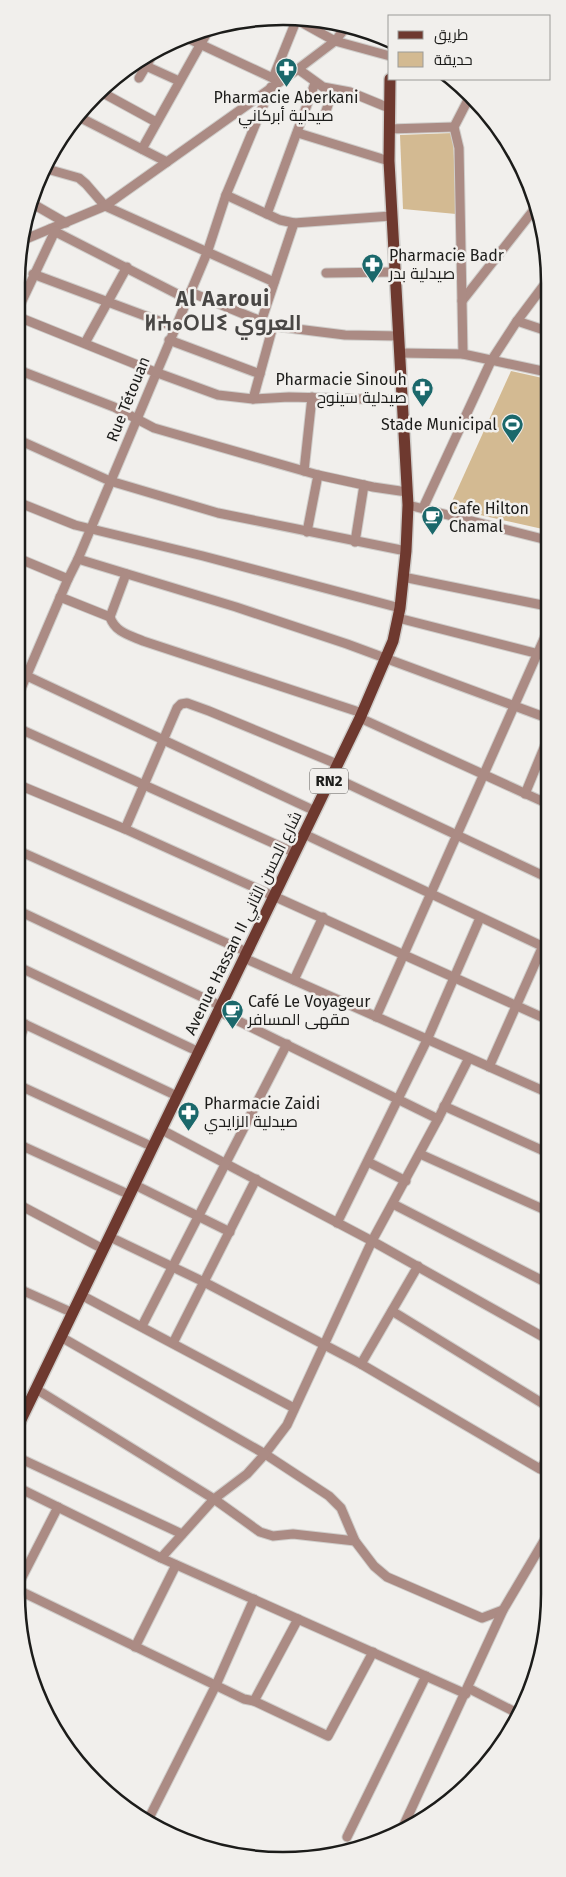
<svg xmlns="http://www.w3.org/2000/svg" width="566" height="1877" font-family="'Fira Sans',Cairo,'Noto Sans Tifinagh',sans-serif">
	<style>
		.green { fill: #d3ba92 }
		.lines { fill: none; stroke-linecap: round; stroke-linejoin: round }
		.minor-casing { stroke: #cfcdca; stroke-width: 11 }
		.major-casing { stroke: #cfcdca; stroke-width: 14 }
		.minor { stroke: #ab8b84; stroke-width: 9 }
		.major { stroke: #6e392f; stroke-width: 11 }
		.labels { text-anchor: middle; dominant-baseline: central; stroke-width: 5; stroke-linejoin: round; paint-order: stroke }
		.shield { fill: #f1efec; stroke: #5c5b59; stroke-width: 1 }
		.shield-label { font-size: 15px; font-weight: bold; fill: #1c1c1a }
		.poi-label { font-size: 16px; fill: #1c1c1a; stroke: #f1efec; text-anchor: start }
		.street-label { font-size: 16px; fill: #1c1c1a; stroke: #f1efec }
		.district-label { font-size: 21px; font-weight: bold; letter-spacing: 1px; fill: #494745; stroke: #f1efec }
		.rim { fill: none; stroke: #1c1c1a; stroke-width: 2.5 }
	</style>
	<rect width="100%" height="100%" fill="#f1efec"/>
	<!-- green -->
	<g class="green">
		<polygon points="453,133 456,214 403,209 400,135"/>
		<polygon points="511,371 547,379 547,530 449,508"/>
	</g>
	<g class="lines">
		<defs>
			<g id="minor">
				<polyline points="299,21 335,41 390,56"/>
				<polyline points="189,39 279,81"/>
				<polyline points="146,66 179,81"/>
				<polyline points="298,69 323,87 350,92 389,108"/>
				<polyline points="139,78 153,54"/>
				<polyline points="273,78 296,21"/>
				<polyline points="271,87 226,195 207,253 78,559 236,607 347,644 547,718"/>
				<polyline points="103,93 156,122"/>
				<polyline points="325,114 333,90"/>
				<polyline points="79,117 167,162"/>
				<polyline points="389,129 454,127"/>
				<polyline points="298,133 389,161"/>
				<polyline points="142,149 208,31"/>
				<polyline points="47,169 79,178 86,184 105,206 274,282"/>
				<polyline points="226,195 280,220 294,223 391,216"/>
				<polyline points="33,204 66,223"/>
				<polyline points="267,214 315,83"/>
				<polyline points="50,229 187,299"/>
				<polyline points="21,241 105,206 298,69 335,41 347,26"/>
				<polyline points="326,273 394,272"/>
				<polyline points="33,274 175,327"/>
				<polyline points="190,292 273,326 345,335 399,336"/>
				<polyline points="462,301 536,207"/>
				<polyline points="21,303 55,231"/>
				<polyline points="21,318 155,372 218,395 253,399 289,397 403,400"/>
				<polyline points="517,321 547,331"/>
				<polyline points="261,322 294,223"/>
				<polyline points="169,340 260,374"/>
				<polyline points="85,343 127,267"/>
				<polyline points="400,353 463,354 547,372"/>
				<polyline points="463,354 459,148 454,127 470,96"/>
				<polyline points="21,371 114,407 154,428 318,475 373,487 407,492"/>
				<polyline points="253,399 273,326"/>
				<polyline points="21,441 110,481 218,513 406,551"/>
				<polyline points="304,471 312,397"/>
				<polyline points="20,503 75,525 203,556 400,608"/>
				<polyline points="408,505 547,540"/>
				<polyline points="423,508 491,361 517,321 547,281"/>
				<polyline points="307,532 318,475"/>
				<polyline points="355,542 364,485"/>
				<path d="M126 574 110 617C115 632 129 635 143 641L362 713"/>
				<polyline points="403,577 547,606"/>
				<polyline points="68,579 78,559"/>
				<polyline points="60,597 110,617"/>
				<polyline points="398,618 547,656"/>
				<polyline points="27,676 315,811"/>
				<polyline points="20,691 68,579 20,559"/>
				<polyline points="360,718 546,803"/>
				<polyline points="20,729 295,853"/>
				<polyline points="337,764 209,711 187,703 181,704 177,708 125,829 546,1019"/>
				<polyline points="331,776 546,877"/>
				<polyline points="19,785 125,829"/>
				<polyline points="525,794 546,743"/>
				<polyline points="304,834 546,948"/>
				<polyline points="19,851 247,952"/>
				<polyline points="19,911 221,1006"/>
				<polyline points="244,958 546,1092"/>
				<polyline points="19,967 199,1052"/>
				<polyline points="294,980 323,917"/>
				<polyline points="218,1011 438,1119 372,1241 287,1425 265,1454 329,1496 341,1508 355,1541 374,1566 387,1577 482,1618 503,1610"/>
				<polyline points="376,1017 547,632"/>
				<polyline points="18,1021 177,1096"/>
				<polyline points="18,1044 25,1024"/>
				<polyline points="489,1067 546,939"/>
				<polyline points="18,1085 153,1147"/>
				<polyline points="444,1106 546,1152"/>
				<polyline points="438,1119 469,1058"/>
				<polyline points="162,1130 372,1241 545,1338"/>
				<polyline points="18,1144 130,1195"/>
				<polyline points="420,1154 545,1210"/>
				<polyline points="368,1162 406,1181"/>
				<polyline points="135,1185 230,1232"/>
				<polyline points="18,1204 103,1249"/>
				<polyline points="393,1204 545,1282"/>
				<polyline points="337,1223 427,1040 480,918"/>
				<polyline points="110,1237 204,1282 361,1364 540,1469 545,1462"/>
				<polyline points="17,1288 73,1313"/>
				<polyline points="81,1295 294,1408"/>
				<polyline points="392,1311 545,1405"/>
				<polyline points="142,1326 287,1044"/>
				<polyline points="61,1337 265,1454 247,1474 214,1499 161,1558"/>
				<polyline points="173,1343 256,1179"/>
				<polyline points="361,1364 418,1266"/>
				<polyline points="36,1389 214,1499 260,1532 273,1536 293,1534 355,1541"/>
				<polyline points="17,1457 182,1534"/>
				<polyline points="17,1487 161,1558 466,1694"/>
				<polyline points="16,1589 244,1699 254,1701 328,1736 373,1652"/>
				<polyline points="16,1589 58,1507"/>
				<polyline points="135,1647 176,1565"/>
				<polyline points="468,1688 517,1713"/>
				<polyline points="254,1701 298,1619"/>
				<polyline points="148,1820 216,1685 254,1599"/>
				<polyline points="402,1829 503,1610 545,1539"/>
				<polyline points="347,1837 426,1676"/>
			</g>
			<polyline id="major" points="17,1428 360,718 393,641 400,608 406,551 408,505 389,161 390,79"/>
		</defs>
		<!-- minor casing -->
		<use href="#minor" class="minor-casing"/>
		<!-- major casing -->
		<use href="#major" class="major-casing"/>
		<!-- minor -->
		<use href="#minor" class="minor"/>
		<!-- major -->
		<use href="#major" class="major"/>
	</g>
	<!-- icons -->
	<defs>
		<symbol id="pharmacy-pin" viewBox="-11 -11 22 30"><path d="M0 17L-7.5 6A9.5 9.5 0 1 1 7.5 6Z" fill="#1b686b" stroke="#f1efec"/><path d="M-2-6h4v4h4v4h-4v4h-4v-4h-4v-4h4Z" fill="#fff"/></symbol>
		<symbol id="stadium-pin" viewBox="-11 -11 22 30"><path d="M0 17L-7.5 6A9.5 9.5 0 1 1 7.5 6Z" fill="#1b686b" stroke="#f1efec"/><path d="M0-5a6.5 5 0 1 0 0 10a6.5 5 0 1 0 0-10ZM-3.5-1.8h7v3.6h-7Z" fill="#fff"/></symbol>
		<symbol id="cafe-pin" viewBox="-11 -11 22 30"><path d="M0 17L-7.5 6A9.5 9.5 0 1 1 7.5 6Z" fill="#1b686b" stroke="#f1efec"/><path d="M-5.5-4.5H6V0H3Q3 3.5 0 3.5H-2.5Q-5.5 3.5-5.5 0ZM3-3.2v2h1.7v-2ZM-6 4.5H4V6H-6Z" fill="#fff"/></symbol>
	</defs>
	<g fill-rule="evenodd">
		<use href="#pharmacy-pin" x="274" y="56" width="25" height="34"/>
		<use href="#pharmacy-pin" x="360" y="252" width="25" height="34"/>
		<use href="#pharmacy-pin" x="410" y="376" width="25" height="34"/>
		<use href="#stadium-pin" x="500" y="412" width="25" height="34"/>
		<use href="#cafe-pin" x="420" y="504" width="25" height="34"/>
		<use href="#cafe-pin" x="220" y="998" width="25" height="34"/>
		<use href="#pharmacy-pin" x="176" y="1100" width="25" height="34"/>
	</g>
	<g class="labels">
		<!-- shield labels -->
		<rect class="shield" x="310" y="768.5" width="38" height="25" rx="4"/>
		<g class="shield-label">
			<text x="329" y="781">RN2</text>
		</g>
		<!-- poi labels -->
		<g class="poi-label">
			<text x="286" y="97" text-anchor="middle">Pharmacie Aberkani<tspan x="286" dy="18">صيدلية أبركاني</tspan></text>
			<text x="389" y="255">Pharmacie Badr<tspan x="389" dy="18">صيدلية بدر</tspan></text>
			<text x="407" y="379" text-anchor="end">Pharmacie Sinouh<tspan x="407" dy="18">صيدلية سينوح</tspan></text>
			<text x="497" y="424" text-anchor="end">Stade Municipal</text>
			<text x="449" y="508">Cafe Hilton<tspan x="449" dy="18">Chamal</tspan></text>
			<text x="248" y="1001">Café Le Voyageur<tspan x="248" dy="18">مقهى المسافر</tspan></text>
			<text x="204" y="1103">Pharmacie Zaidi<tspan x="204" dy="18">صيدلية الزايدي</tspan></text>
		</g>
		<!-- street labels -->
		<g class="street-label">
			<text transform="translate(128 399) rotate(-68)">Rue Tétouan</text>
			<text transform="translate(243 923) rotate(-64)">Avenue Hassan II شارع الحسن الثاني</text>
		</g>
		<!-- district labels -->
		<g class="district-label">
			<text x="223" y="299">Al Aaroui<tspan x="223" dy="24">ⵍⵄⴰⵔⵡⵉ العروي</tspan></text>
		</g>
	</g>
	<!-- crop -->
	<path d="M0 0H566V1877H0ZM283 25H283A258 258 0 0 1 541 283V1594A258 258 0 0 1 283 1852H283A258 258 0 0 1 25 1594V283A258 258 0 0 1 283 25Z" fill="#f1efec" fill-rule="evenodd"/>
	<path class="rim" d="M283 25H283A258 258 0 0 1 541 283V1594A258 258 0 0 1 283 1852H283A258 258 0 0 1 25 1594V283A258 258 0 0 1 283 25Z"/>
	<!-- legend -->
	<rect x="388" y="15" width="162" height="65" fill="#f1efec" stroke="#9c9b98"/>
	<rect x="398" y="31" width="25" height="8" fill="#6e392f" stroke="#9c9b98"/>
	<text x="434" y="40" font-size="15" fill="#1c1c1a">طريق</text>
	<rect x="398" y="52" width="25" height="15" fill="#d3ba92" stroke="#9c9b98"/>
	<text x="434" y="65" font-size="15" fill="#1c1c1a">حديقة</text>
</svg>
